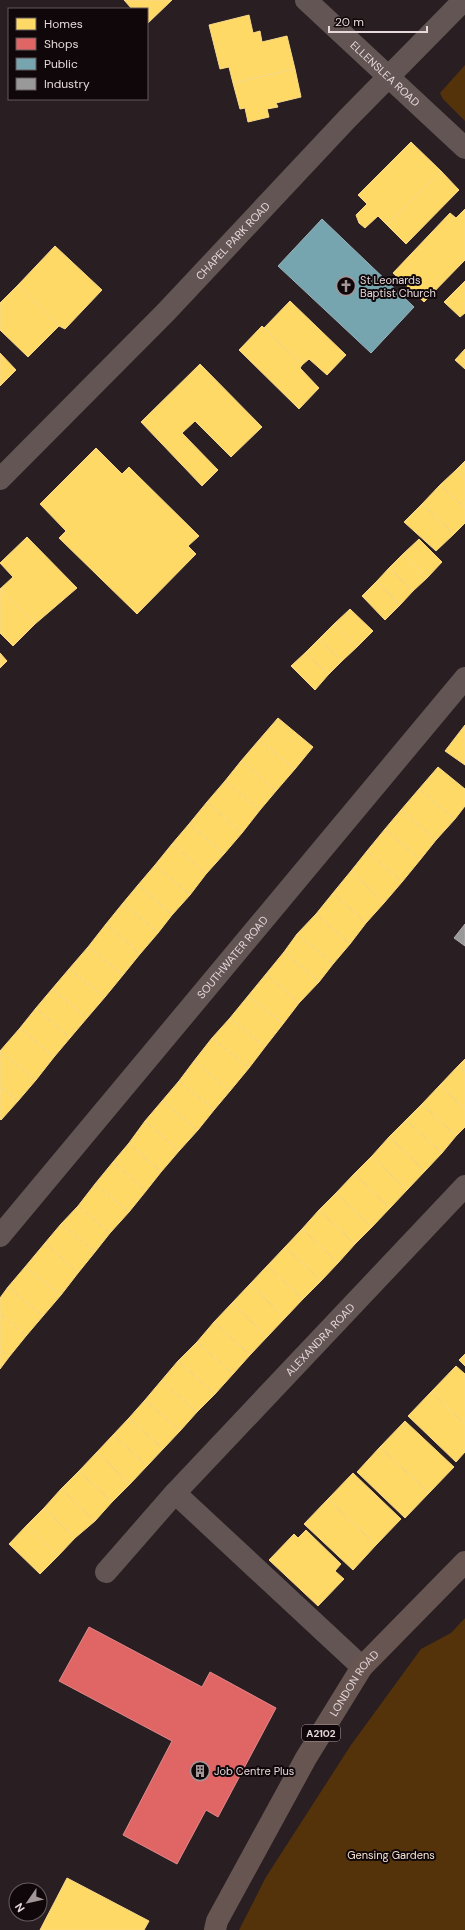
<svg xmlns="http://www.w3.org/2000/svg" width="465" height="1930" font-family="'DM Sans',sans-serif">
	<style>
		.green { fill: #54330b }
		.homes { fill: #ffd966; stroke: #f8d989 }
		.shops { fill: #e06666; stroke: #e28889 }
		.public { fill: #76a5af; stroke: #98b4bc }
		.industry { fill: #999; stroke: #b0acad }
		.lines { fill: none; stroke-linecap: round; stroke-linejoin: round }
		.street { stroke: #625554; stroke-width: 22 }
		.primary { stroke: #665551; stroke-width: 22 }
		.labels { text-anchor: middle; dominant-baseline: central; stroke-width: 4; stroke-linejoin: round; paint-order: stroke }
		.shield { fill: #0f0709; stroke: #a6999c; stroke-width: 1 }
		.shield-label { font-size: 10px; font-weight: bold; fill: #e6d8db }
		.street-label { font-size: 11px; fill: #e6d8db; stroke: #0f0709 }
		.poi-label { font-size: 11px; fill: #e6d8db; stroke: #0f0709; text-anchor: start }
		.park-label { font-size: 11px; fill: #f3e1d1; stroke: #0f0709 }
	</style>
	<rect width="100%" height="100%" fill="#291e21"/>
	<!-- green -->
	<g class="green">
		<polygon points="465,65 465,121 443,99 440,93"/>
		<polygon points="465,1618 465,1930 239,1930 266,1877 351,1745 421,1649 451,1633"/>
	</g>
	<!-- homes -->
	<g class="homes">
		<polygon points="124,0 172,0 147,24 147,9 132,9"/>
		<polygon points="249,15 253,33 260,31 262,42 287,36 295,69 233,83 229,67 220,69 209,25"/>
		<polygon points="295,69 301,97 276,103 278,107 267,109 269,117 248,122 245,108 240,109 233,83"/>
		<polygon points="411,142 441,171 387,225 378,216 365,228 359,223 356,215 367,204 358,195"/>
		<polygon points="441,171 459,190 406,244 387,225"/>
		<polygon points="465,209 465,260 424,302 393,273 450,213 456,218"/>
		<polygon points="55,246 102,290 65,329 59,326 18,285"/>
		<polygon points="465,281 465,313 460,317 444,302"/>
		<polygon points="18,285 59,326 28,357 0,330 0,303"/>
		<polygon points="290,301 346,355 327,375 309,359 302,365 264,328"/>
		<polygon points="262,326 302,365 300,368 319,388 299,409 239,350"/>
		<polygon points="465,349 465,369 455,360"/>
		<polygon points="0,353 16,370 0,386"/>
		<polygon points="200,364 262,427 231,457 195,421 182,433 218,470 202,486 141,422"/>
		<polygon points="96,448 122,474 129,467 199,536 188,546 196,554 137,614 59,538 66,531 40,504"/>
		<polygon points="465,461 465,479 456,470"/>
		<polygon points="456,470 465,479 465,508 440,485"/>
		<polygon points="440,485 465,508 465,523 454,534 422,504"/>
		<polygon points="422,504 454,534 436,551 404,522"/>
		<polygon points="27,537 77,588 35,624 0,589 13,577 0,563"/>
		<polygon points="419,539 442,562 427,578 403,554"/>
		<polygon points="403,554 427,578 413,591 389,568"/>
		<polygon points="389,568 413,591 400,605 377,581"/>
		<polygon points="377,581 400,605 385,620 362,596"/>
		<polygon points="0,589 35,624 13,646 0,633"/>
		<polygon points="350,609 373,631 357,647 334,624"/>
		<polygon points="334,624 357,647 342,661 319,639"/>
		<polygon points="319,639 342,661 328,675 306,652"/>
		<polygon points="306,652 328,675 315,690 291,666"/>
		<polygon points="0,653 7,661 0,668"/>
		<polygon points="278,718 313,747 295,769 259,740"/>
		<polygon points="465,725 465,765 445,751"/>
		<polygon points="259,740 295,769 276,791 241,761"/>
		<polygon points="241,761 276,791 260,810 225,781"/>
		<polygon points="438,767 465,789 465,806 455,819 419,789"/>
		<polygon points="225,781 260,810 242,833 207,802"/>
		<polygon points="419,789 455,819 436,840 401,810"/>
		<polygon points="207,802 242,833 224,854 189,824"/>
		<polygon points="401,810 436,840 420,860 385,829"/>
		<polygon points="189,824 224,854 206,874 172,844"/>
		<polygon points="385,829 420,860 402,882 367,851"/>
		<polygon points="172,844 206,874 190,895 155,865"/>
		<polygon points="367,851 402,882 384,903 351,871"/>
		<polygon points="155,865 190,895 172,915 138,885"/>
		<polygon points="351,871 384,903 366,923 333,893"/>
		<polygon points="138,885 172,915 158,933 123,903"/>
		<polygon points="333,893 366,923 350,944 316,914"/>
		<polygon points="123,903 158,933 140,954 106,924"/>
		<polygon points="316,914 350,944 333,964 297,934"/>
		<polygon points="106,924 140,954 123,975 88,947"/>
		<polygon points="297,934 333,964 319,982 284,952"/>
		<polygon points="88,947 123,975 105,997 69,969"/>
		<polygon points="284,952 319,982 299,1003 266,974"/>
		<polygon points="69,969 105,997 87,1018 52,989"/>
		<polygon points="266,974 299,1003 283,1024 248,996"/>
		<polygon points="52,989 87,1018 70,1038 36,1008"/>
		<polygon points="248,996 283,1024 265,1047 230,1018"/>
		<polygon points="36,1008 70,1038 54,1057 20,1028"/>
		<polygon points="230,1018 265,1047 249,1068 212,1038"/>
		<polygon points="20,1028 54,1057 36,1080 0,1051"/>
		<polygon points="212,1038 249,1068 230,1091 194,1061"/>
		<polygon points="0,1051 36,1080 18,1101 0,1087"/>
		<polygon points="465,1059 465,1072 458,1066"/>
		<polygon points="194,1061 230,1091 214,1110 179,1081"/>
		<polygon points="458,1066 465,1072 465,1109 440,1085"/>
		<polygon points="179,1081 214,1110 198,1130 162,1101"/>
		<polygon points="440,1085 465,1109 465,1127 456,1136 422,1104"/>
		<polygon points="0,1087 18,1101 1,1120 0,1119"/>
		<polygon points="162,1101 198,1130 179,1151 145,1121"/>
		<polygon points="422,1104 456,1136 442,1153 406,1120"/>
		<polygon points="406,1120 442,1153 425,1171 389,1137"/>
		<polygon points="145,1121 179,1151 161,1172 129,1143"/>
		<polygon points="389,1137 425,1171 407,1190 372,1156"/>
		<polygon points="129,1143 161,1172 146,1191 113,1162"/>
		<polygon points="372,1156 407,1190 390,1208 354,1174"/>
		<polygon points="113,1162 146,1191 129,1212 95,1184"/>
		<polygon points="354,1174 390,1208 372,1227 336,1193"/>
		<polygon points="95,1184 129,1212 110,1233 78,1206"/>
		<polygon points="336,1193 372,1227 355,1244 319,1210"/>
		<polygon points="78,1206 110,1233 95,1252 61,1224"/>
		<polygon points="319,1210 355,1244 338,1263 302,1229"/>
		<polygon points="61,1224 95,1252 78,1273 45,1243"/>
		<polygon points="302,1229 338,1263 321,1281 285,1247"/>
		<polygon points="45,1243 78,1273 61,1295 25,1267"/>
		<polygon points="285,1247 321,1281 303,1299 267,1266"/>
		<polygon points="267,1266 303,1299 285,1318 250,1284"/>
		<polygon points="25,1267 61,1295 43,1316 8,1287"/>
		<polygon points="250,1284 285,1318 267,1337 232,1303"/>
		<polygon points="8,1287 43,1316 26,1336 0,1314 0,1298"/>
		<polygon points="232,1303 267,1337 250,1355 214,1322"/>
		<polygon points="0,1314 26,1336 9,1357 0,1349"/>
		<polygon points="214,1322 250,1355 233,1374 197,1342"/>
		<polygon points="197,1342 233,1374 215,1394 178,1361"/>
		<polygon points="0,1349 9,1357 0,1369"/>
		<polygon points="465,1354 465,1366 459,1360"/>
		<polygon points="178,1361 215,1394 197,1412 161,1381"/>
		<polygon points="456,1366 465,1374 465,1424 431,1392"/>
		<polygon points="161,1381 197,1412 180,1431 145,1400"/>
		<polygon points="431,1392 465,1424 465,1452 456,1462 408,1416"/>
		<polygon points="145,1400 180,1431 163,1449 129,1418"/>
		<polygon points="129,1418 163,1449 147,1466 113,1435"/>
		<polygon points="405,1421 454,1467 429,1493 380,1447"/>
		<polygon points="113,1435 147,1466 130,1484 97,1452"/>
		<polygon points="380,1447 429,1493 405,1518 357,1472"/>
		<polygon points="97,1452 130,1484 112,1502 79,1471"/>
		<polygon points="79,1471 112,1502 95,1521 61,1489"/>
		<polygon points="353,1473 401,1519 376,1545 328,1499"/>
		<polygon points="61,1489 95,1521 75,1538 44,1508"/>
		<polygon points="328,1499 376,1545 353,1570 304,1524"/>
		<polygon points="44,1508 75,1538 58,1556 27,1525"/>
		<polygon points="27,1525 58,1556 40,1574 9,1544"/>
		<polygon points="306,1530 341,1564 335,1571 344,1579 318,1606 269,1560 294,1534 298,1538"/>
		<polygon points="67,1878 149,1921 144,1930 40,1930"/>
	</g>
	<!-- shops -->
	<polygon class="shops" points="89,1627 202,1687 210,1672 276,1708 218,1817 206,1810 177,1864 123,1835 172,1741 59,1681"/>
	<!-- public -->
	<polygon class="public" points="322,219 414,307 371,353 278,266"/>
	<!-- industry -->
	<polygon class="industry" points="465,924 465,946 454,938"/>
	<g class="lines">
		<!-- street -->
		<g class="street">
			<path id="s1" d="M306 0 465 148"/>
			<path id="s2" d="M0 479 166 312 347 119 464 0"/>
			<path id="s3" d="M0 1236 465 678"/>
			<polyline points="175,1493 362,1667"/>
			<path id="s4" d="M106 1572 175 1493 465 1186"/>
		</g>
		<!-- primary -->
		<path class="primary" id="s5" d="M215 1930 217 1921 306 1758 362 1667 465 1562"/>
	</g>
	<!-- icons -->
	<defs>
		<symbol id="church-ring" viewBox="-11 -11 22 22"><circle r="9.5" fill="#0f0709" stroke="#a4979a" stroke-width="1.5"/><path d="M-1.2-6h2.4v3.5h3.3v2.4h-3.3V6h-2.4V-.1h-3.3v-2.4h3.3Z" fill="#a4979a"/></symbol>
		<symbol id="building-ring" viewBox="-11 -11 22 22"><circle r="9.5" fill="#0f0709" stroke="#a4979a" stroke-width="1.5"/><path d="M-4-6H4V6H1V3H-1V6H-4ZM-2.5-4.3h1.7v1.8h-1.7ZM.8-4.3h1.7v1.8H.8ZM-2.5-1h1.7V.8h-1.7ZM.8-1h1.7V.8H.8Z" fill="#a4979a"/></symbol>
	</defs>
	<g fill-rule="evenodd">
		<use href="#church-ring" x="335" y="275" width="22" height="22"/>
		<use href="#building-ring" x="189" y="1760" width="22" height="22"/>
	</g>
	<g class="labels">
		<!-- shield labels -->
		<rect class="shield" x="302" y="1725" width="38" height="16" rx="3"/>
		<g class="shield-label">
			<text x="321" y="1733">A2102</text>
		</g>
		<!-- street labels -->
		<g class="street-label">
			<text stroke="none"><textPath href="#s1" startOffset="108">ELLENSLEA ROAD</textPath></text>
			<text stroke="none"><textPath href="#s2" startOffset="333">CHAPEL PARK ROAD</textPath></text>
			<text stroke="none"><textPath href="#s3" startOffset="363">SOUTHWATER ROAD</textPath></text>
			<text stroke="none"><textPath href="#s4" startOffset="316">ALEXANDRA ROAD</textPath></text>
			<text stroke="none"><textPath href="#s5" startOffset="284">LONDON ROAD</textPath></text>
		</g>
		<!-- poi labels -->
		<g class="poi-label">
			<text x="360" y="280">St Leonards<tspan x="360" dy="13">Baptist Church</tspan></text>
			<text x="214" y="1771">Job Centre Plus</text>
		</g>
		<!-- park labels -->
		<g class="park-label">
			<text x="391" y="1855">Gensing Gardens</text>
		</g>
	</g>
	<!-- legend -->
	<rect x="8" y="8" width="140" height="92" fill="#0f0709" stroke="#655b5d"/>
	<rect x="16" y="18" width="20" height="12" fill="#ffd966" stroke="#655b5d"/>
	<text x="44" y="28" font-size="12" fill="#e6d8db">Homes</text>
	<rect x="16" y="38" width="20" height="12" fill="#e06666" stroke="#655b5d"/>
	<text x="44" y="48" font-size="12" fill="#e6d8db">Shops</text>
	<rect x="16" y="58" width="20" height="12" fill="#76a5af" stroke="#655b5d"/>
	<text x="44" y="68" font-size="12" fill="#e6d8db">Public</text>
	<rect x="16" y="78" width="20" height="12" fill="#999999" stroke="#655b5d"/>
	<text x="44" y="88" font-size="12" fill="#e6d8db">Industry</text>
	<!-- north arrow -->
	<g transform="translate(28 1902) rotate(236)"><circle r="19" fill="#0f0709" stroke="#655b5d"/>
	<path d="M0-3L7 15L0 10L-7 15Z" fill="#a4979a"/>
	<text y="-6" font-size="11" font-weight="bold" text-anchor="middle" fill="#e6d8db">N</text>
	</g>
	<!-- scale -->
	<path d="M329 26v6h98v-6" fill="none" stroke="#e6d8db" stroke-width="2"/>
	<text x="335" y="26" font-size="12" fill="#e6d8db" stroke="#0f0709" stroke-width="3" paint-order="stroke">20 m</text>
</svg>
